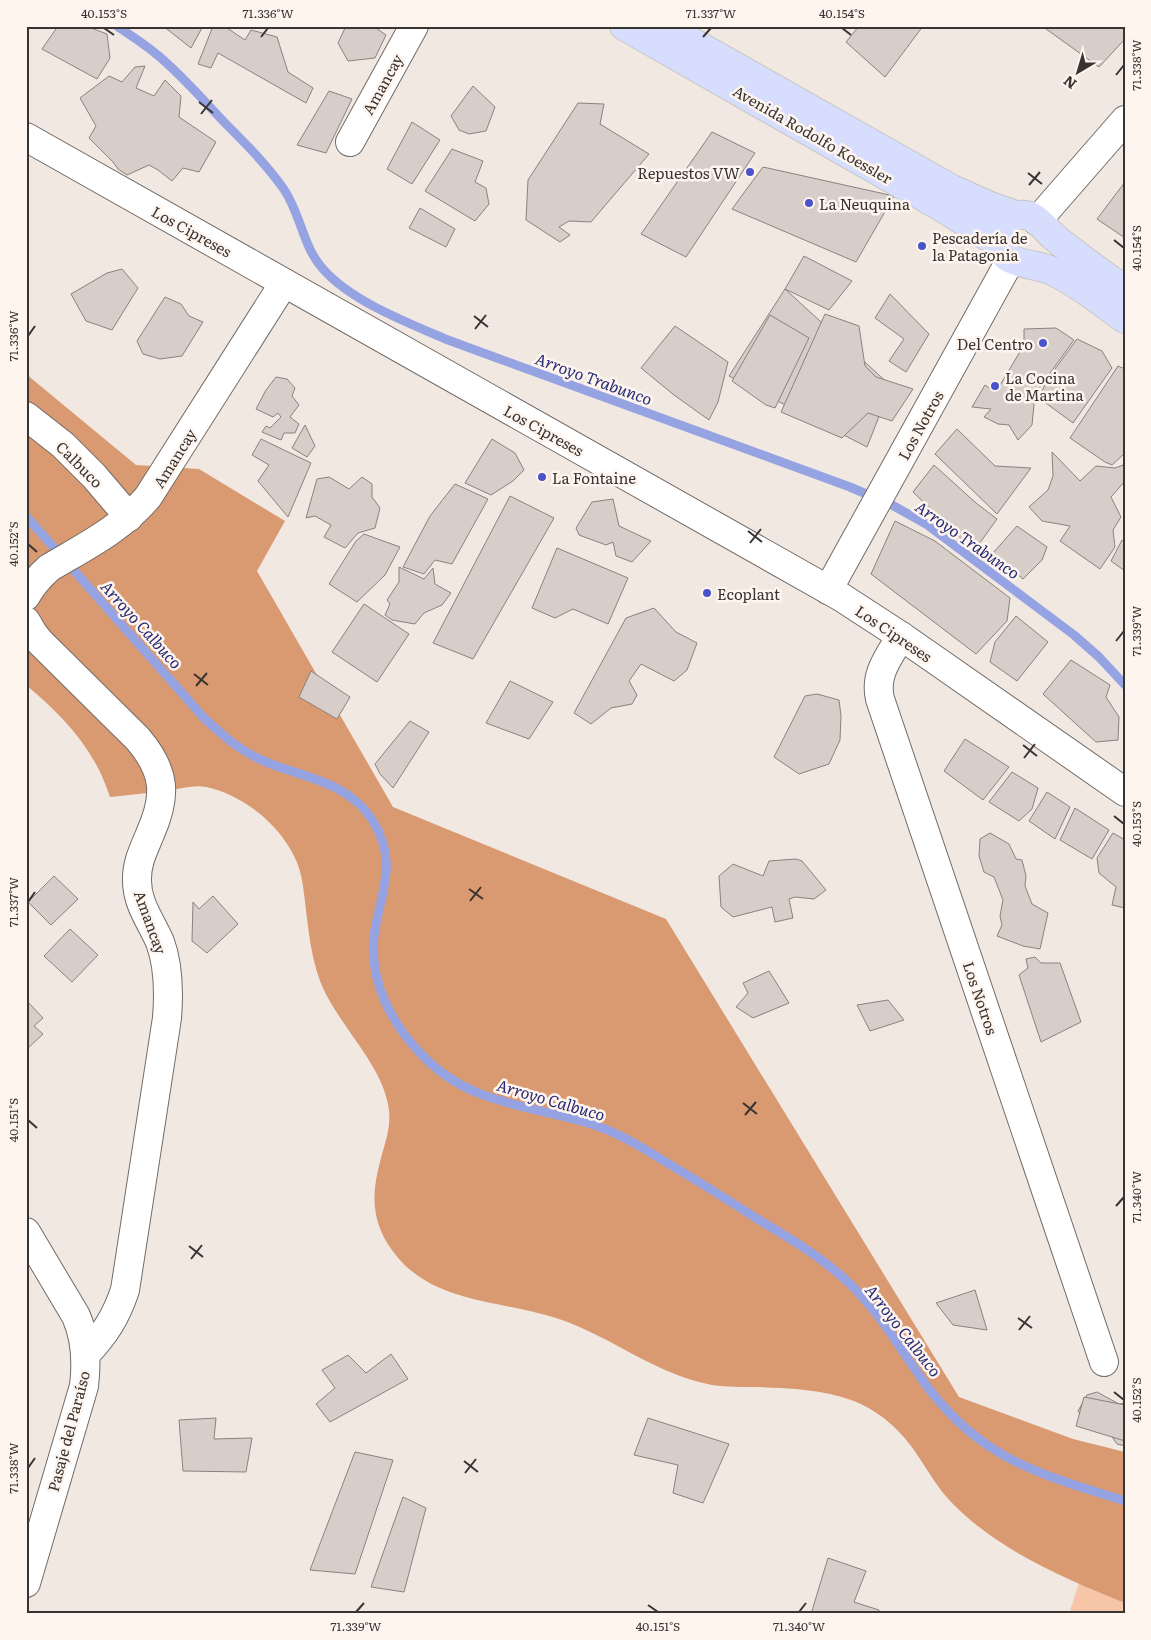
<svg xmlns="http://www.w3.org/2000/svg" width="1151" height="1640" font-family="Literata,serif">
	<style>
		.green { fill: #f7c6a8 }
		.forest { fill: #da9a71 }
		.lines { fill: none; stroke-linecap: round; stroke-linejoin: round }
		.stream { stroke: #96a3e3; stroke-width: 9 }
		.building { fill: #d7cec9; stroke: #8a827d }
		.minor-casing { stroke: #736b66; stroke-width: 30 }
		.major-casing { stroke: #c7c6c6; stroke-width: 30 }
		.minor { stroke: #fff; stroke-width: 28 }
		.major { stroke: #d7defd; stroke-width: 28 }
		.ticks { fill: none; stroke: #383432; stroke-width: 2 }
		.poi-dot { fill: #4a53c9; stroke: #fff5ef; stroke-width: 2 }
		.labels { text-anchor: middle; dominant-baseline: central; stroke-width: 5; stroke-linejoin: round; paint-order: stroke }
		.street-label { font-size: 15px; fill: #383432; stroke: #fff5ef }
		.poi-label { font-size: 15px; fill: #383432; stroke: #fff5ef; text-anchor: start }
		.water-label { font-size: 16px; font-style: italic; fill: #262b75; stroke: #fff5ef }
		.neatline { fill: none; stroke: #383432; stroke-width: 2 }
		.ticks-label { font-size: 12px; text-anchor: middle; fill: #383432 }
	</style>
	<rect width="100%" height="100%" fill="#f1e8e2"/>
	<!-- green -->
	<polygon class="green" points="1079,1583 1125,1603 1125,1614 1069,1614"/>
	<!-- forest -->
	<path class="forest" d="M26 374 136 465 199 469 285 521 257 571 393 807 666 919 959 1397 1073 1439 1125 1452V1603C1065 1579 998 1550 953 1504 938 1489 929 1472 918 1456 902 1431 879 1410 851 1400 820 1389 788 1388 756 1387 741 1387 726 1387 712 1385 659 1375 618 1342 570 1323 514 1300 441 1307 399 1259 372 1228 370 1199 380 1162 384 1145 391 1129 389 1111 385 1068 341 1028 323 988 308 953 308 916 302 880 295 837 248 795 206 787 197 785 185 788 176 789 154 792 132 795 110 797 107 789 104 780 100 772 83 737 55 709 26 685Z"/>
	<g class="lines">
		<!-- stream -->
		<g class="stream">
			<path d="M117 26C130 35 143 43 155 53 180 73 202 99 225 123 245 143 266 164 283 188 301 213 302 246 323 269 352 302 409 323 448 340L850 487 892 505 926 524 1074 635 1099 657 1125 685"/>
			<path d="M26 516 203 717C222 735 241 752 266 762 305 778 349 782 373 821 399 864 380 892 374 936 369 980 391 1023 421 1054 469 1105 526 1104 588 1123 615 1131 640 1146 664 1161 696 1180 728 1200 759 1220 791 1239 823 1258 850 1284 882 1315 903 1354 929 1389 984 1461 1043 1475 1125 1501"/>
		</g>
	</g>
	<!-- building -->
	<g class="building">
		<polygon points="58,26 86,26 107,34 110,58 97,79 42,49"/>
		<polygon points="163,26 203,26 191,48"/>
		<polygon points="213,26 224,26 245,40 251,30 277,37 288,72 313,88 306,103 218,53 211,68 198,64"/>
		<polygon points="346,26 373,26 386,35 375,58 348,61 338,43"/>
		<polygon points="859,26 923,26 885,77 846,42"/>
		<polygon points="1042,26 1125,26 1125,39 1099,67"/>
		<polygon points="145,66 136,88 154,96 165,80 181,96 179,117 216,142 199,172 183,168 172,181 158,170 149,165 127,175 118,169 113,162 89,138 96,126 80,98 109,76 122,82 135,67"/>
		<polygon points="473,86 495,107 486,131 469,134 459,130 451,116"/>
		<polygon points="329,91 352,99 326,153 297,145"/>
		<polygon points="578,103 604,104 600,124 649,154 591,222 569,221 559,227 570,235 560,242 526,220 528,180"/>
		<polygon points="412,122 440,140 412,184 387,169"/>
		<polygon points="712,132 755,153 686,257 641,234"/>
		<polygon points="452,149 483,161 475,182 486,188 489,204 475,221 425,191"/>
		<polygon points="763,167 894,196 856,262 732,209"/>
		<polygon points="1125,182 1125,238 1097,219"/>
		<polygon points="420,208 455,229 446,247 409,228"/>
		<polygon points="804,256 852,281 829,310 785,289"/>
		<polygon points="122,269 138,288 112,330 86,321 71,294 107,273"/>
		<polygon points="785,289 891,386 867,447 729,376"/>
		<polygon points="890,294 929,334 906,372 889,361 904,339 875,318"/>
		<polygon points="165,297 181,304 189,316 203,322 182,356 160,359 143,354 137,341"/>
		<polygon points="825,314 859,326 865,366 876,377 913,389 892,421 868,413 842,438 781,412"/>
		<polygon points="770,315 809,338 775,408 766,405 732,381"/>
		<polygon points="675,326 728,362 718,402 709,420 674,395 641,368"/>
		<polygon points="1056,328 1074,340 1035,394 1032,425 1018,440 1009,425 998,424 984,417 991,409 972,407 985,385 996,392 1024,345 1024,329"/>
		<polygon points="1077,339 1102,351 1112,368 1073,423 1039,398 1047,380"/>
		<polygon points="1118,366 1125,369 1125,453 1112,465 1105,462 1070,438"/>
		<polygon points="276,377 287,379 295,388 292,396 299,405 290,417 299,424 295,433 284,433 281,440 262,432 266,426 270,428 281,417 278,413 273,417 256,409 266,390"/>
		<polygon points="305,425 315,446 307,457 292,448"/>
		<polygon points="957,429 995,466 1031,468 997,514 935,454"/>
		<polygon points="261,439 311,463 288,517 258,481 269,465 252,455"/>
		<polygon points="492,439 515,453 524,470 513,481 491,495 465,483"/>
		<polygon points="1052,452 1080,481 1096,466 1115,468 1123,465 1125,466 1125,481 1111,497 1121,517 1113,530 1115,547 1100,569 1060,541 1070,526 1042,521 1029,507 1048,490 1053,476"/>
		<polygon points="934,465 976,503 997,519 974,551 913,492"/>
		<polygon points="329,477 349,489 362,477 372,484 372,497 380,508 375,528 358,533 345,548 324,537 331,525 315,516 306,518 317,479"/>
		<polygon points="455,484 488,499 452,564 435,560 424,574 403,567 430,516"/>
		<polygon points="510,496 554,518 473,659 433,643"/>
		<polygon points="613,499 619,526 651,541 632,562 616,556 613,542 606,545 579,535 576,528 592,502"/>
		<polygon points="895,521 935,541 1010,598 1007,621 976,654 871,574"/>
		<polygon points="1017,526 1047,547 1042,560 1023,579 993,553"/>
		<polygon points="364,534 400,547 385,575 357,602 329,584 356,541"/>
		<polygon points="1122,540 1125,542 1125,571 1111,561"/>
		<polygon points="557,548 628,578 608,624 573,609 555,618 532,608"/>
		<polygon points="399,567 424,579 433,568 435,584 451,593 442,605 424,613 415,624 392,620 385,615 390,604 387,600 399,582"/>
		<polygon points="364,604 409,634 377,682 332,652"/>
		<polygon points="654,608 676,632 697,643 687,670 674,681 641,664 629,681 637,695 632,704 611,708 591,724 574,713 626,618"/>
		<polygon points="1016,616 1048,642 1017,681 990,662 995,642"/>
		<polygon points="1071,660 1110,685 1106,697 1119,717 1118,740 1096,742 1043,694"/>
		<polygon points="311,671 350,697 337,719 299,697"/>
		<polygon points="510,681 553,702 529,739 486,723"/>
		<polygon points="817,694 839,700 841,716 840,740 829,764 799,774 774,757 805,696"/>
		<polygon points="410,721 429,732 393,788 380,774 375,764"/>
		<polygon points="965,739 1009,767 983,800 944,771"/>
		<polygon points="1012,772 1038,788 1032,809 1019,821 989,802"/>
		<polygon points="1047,792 1070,807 1055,839 1029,821"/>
		<polygon points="1075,808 1109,830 1092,859 1060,840"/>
		<polygon points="990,833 1009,844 1016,859 1022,860 1026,876 1025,886 1032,904 1048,913 1040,949 1023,946 997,936 1002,925 1000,916 1003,900 994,877 984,872 979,856 980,839"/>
		<polygon points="1113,833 1125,840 1125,908 1112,905 1116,887 1099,873 1097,858"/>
		<polygon points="796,859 802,861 826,890 814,899 795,897 789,899 793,918 775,922 772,907 733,917 721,907 719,876 733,864 763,876 769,861"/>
		<polygon points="54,876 78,899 51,925 28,902"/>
		<polygon points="213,896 238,924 207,953 192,941 193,902 199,909"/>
		<polygon points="70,929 98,955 72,982 44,956"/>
		<polygon points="1035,957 1041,963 1060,963 1081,1022 1041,1042 1019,975 1028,968 1026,959"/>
		<polygon points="769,971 789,1003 753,1018 736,1007 748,993 743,983"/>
		<polygon points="888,1000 904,1020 870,1031 857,1005"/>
		<polygon points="27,1001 43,1018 34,1026 43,1034 26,1050"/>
		<polygon points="975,1290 987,1330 953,1325 936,1303"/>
		<polygon points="391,1354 408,1379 330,1422 316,1404 335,1388 322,1370 348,1355 366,1373"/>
		<polygon points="1097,1392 1119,1404 1125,1403 1125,1446 1117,1444 1108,1431 1091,1430 1078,1411 1087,1395"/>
		<polygon points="1084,1397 1125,1405 1125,1441 1076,1426"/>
		<polygon points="216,1418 214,1439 252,1438 246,1472 183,1471 179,1420"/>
		<polygon points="648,1418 729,1444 703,1503 673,1493 678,1465 634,1455"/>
		<polygon points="355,1452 393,1460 355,1574 310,1570"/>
		<polygon points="403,1497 426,1508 404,1592 371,1587"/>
		<polygon points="828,1558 866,1571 854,1602 879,1610 878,1614 811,1614"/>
	</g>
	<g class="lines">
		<defs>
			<g id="minor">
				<polyline points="26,137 841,597 901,636 1125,792"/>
				<polyline points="350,142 414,26"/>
				<polyline points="1037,221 1125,120"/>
				<polyline points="26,416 63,445 94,476 129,517"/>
				<polyline points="828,590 1011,259"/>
				<path d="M26 596C32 585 39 577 49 568 84 547 121 529 148 497L284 283"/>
				<path d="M26 621 33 633 40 642 138 739C166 772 167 796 150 834 144 849 137 862 137 878 136 903 151 921 160 942 169 966 169 993 167 1018L125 1290C116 1317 105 1334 86 1354"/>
				<path d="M901 636C889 657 874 674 880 699L1104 1362"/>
				<path d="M26 1232 76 1316C86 1339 87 1361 84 1386L26 1583"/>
			</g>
			<g id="major">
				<polyline points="624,26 943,208 999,244"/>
				<polyline points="664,26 952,189 990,206 1016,215"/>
				<path d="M1125 290C1101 273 1077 256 1054 237 1047 231 1040 221 1032 217 1015 209 997 224 999 241 1000 249 1004 256 1011 259 1024 265 1039 265 1052 271 1078 283 1101 302 1125 319"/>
			</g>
		</defs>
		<!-- minor casing -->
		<use href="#minor" class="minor-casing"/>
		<!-- major casing -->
		<use href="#major" class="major-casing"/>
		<!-- minor -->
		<use href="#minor" class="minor"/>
		<!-- major -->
		<use href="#major" class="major"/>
	</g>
	<!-- ticks -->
	<path class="ticks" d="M104 28 114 35M842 28 851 35M261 37 268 28M703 37 711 28M1116 75 1124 65M199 102 213 113M201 114 212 100M1028 173 1042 184M1029 185 1040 172M1114 240 1124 248M474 316 488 327M475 329 486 315M28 336 35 326M748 531 762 542M750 543 761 529M28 544 37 552M1116 641 1124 631M194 674 208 685M196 686 207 673M1023 745 1037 756M1024 758 1035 744M1114 816 1124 824M469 889 483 899M470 901 481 887M28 902 35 892M743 1103 757 1114M745 1115 756 1102M28 1120 37 1128M1116 1206 1124 1197M189 1246 203 1257M191 1259 202 1245M1018 1318 1032 1328M1019 1330 1030 1316M1114 1392 1124 1400M464 1461 478 1472M28 1468 35 1458M465 1473 476 1459M648 1605 658 1612M356 1612 364 1603M799 1612 806 1603"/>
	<!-- markers -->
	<g class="poi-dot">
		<circle cx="750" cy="172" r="5"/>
		<circle cx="809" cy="203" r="5"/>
		<circle cx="922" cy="246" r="5"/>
		<circle cx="1043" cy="343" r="5"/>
		<circle cx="995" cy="386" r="5"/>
		<circle cx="542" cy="477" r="5"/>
		<circle cx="707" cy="593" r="5"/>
	</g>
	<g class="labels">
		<!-- street labels -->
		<g class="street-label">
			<text transform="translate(382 84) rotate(-61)">Amancay</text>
			<text transform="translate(813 134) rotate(30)">Avenida Rodolfo Koessler</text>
			<text transform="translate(192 231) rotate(29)">Los Cipreses</text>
			<text transform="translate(920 425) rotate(-61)">Los Notros</text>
			<text transform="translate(544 430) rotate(29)">Los Cipreses</text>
			<text transform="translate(174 458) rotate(-58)">Amancay</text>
			<text transform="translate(80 464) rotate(45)">Calbuco</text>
			<text transform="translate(894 633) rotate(34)">Los Cipreses</text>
			<text transform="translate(151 922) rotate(70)">Amancay</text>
			<text transform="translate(981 998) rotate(71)">Los Notros</text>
			<text transform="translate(68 1431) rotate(-75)">Pasaje del Paraíso</text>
		</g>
		<!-- poi labels -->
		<g class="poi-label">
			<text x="740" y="172" text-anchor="end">Repuestos VW</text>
			<text x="819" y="203">La Neuquina</text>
			<text x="932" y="237">Pescadería de<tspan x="932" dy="17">la Patagonia</tspan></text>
			<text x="1033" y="343" text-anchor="end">Del Centro</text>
			<text x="1005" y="377">La Cocina<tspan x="1005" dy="17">de Martina</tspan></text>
			<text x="552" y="477">La Fontaine</text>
			<text x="717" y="593">Ecoplant</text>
		</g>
		<!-- water labels -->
		<g class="water-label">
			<text transform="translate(594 378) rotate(20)">Arroyo Trabunco</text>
			<text transform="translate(968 539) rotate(35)">Arroyo Trabunco</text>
			<text transform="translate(142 624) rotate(48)">Arroyo Calbuco</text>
			<text transform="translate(551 1099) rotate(16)">Arroyo Calbuco</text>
			<text transform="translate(904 1330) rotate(52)">Arroyo Calbuco</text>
		</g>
	</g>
	<!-- border -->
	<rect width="1151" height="1640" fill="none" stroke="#fff5ef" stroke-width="55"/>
	<!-- north arrow -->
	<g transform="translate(1078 72) rotate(218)" stroke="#fff5ef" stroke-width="4" paint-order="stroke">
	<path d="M0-4L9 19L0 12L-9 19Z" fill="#383432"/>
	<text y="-8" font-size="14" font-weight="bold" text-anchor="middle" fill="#383432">N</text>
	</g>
	<rect x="28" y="28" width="1096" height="1584" class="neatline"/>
	<g class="ticks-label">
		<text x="104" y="18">40.153°S</text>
		<text x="268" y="18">71.336°W</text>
		<text x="711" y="18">71.337°W</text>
		<text x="842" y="18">40.154°S</text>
		<text transform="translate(1137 65) rotate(-90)" y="4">71.338°W</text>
		<text transform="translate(1137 248) rotate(-90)" y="4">40.154°S</text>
		<text transform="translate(14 336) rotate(-90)" y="4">71.336°W</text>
		<text transform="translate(14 544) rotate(-90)" y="4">40.152°S</text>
		<text transform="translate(1137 631) rotate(-90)" y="4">71.339°W</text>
		<text transform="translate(1137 824) rotate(-90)" y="4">40.153°S</text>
		<text transform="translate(14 902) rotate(-90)" y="4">71.337°W</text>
		<text transform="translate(14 1120) rotate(-90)" y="4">40.151°S</text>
		<text transform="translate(1137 1197) rotate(-90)" y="4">71.340°W</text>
		<text transform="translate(1137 1400) rotate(-90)" y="4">40.152°S</text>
		<text transform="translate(14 1468) rotate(-90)" y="4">71.338°W</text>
		<text x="356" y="1631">71.339°W</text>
		<text x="658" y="1631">40.151°S</text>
		<text x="799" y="1631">71.340°W</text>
	</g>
</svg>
